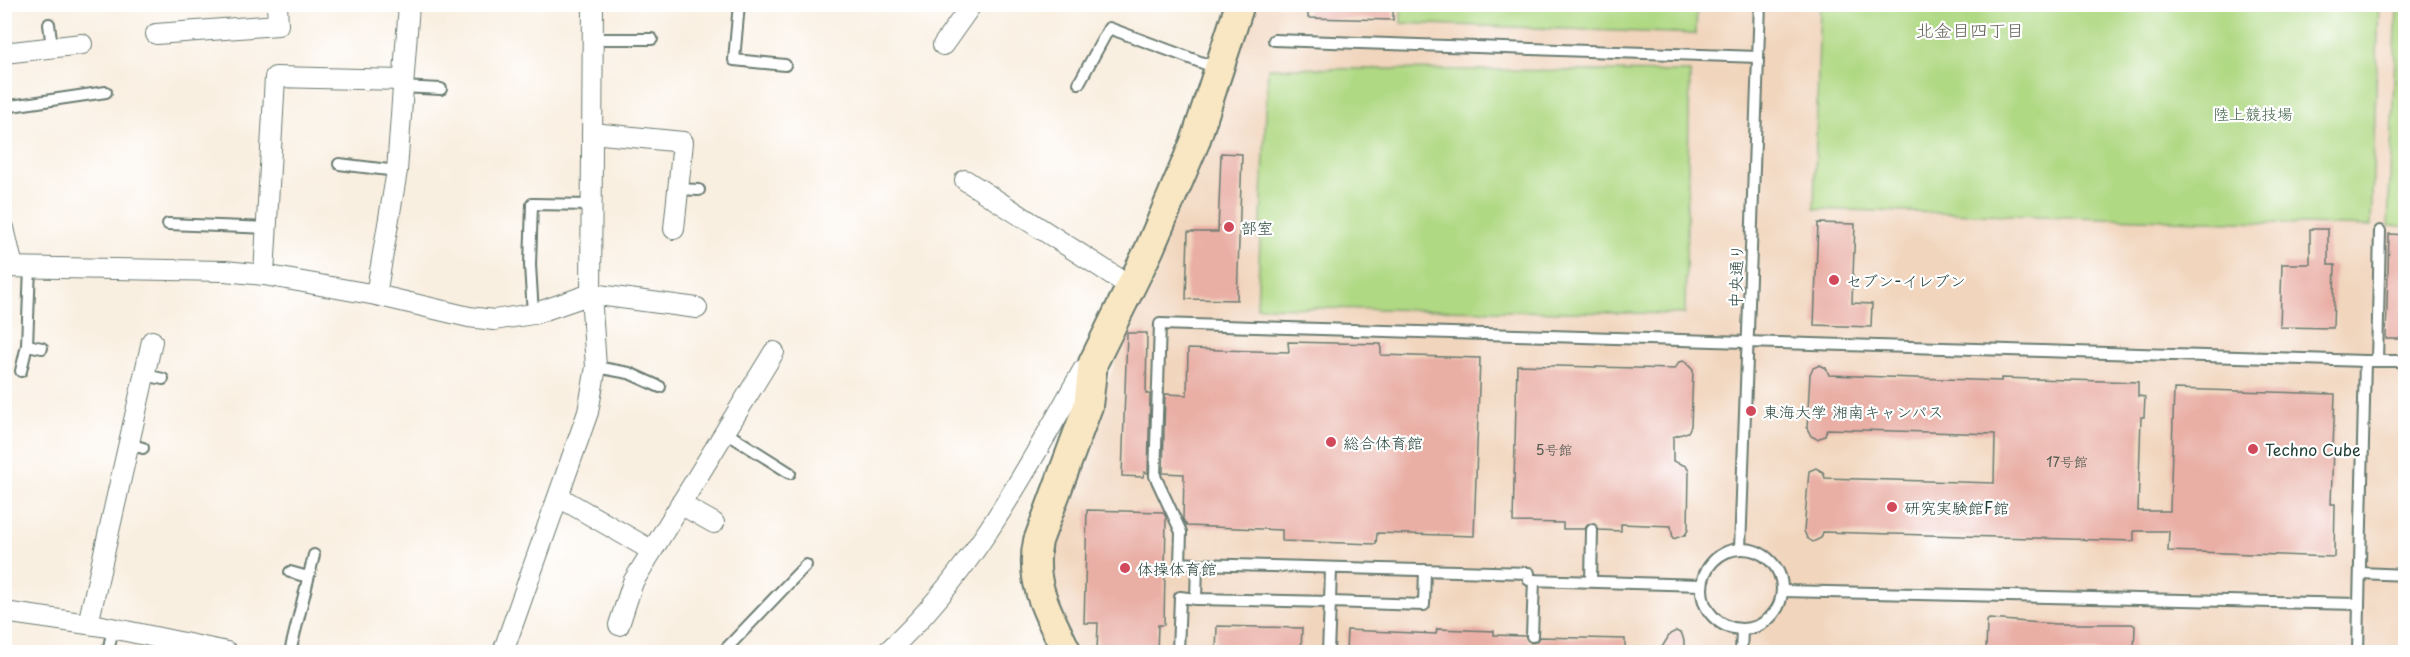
<svg xmlns="http://www.w3.org/2000/svg" width="2410" height="657" font-family="'Playpen Sans','Klee One',sans-serif">
	<style>
		.built { fill: #f1d5bd }
		.green { fill: #b0d984; stroke: #688b5c; stroke-width: 1.5 }
		.building { fill: #e9afa5 }
		.lines { fill: none; stroke-linecap: round; stroke-linejoin: round }
		.lane-casing { stroke: #6b7b71; stroke-width: 14 }
		.street-casing { stroke: #6b7b71; stroke-width: 22 }
		.secondary-casing { stroke: #6b7b71; stroke-width: 32 }
		.lane { stroke: #fff; stroke-width: 10 }
		.street { stroke: #fff; stroke-width: 20 }
		.secondary { stroke: #f9e7c3; stroke-width: 28 }
		.poi-dot { fill: #d1495b; stroke: #fff; stroke-width: 2 }
		.labels { text-anchor: middle; dominant-baseline: central; stroke-width: 4.5; stroke-linejoin: round; paint-order: stroke }
		.number-label { font-size: 14px; fill: #525a50 }
		.park-label { font-size: 16px; fill: #436448; stroke: #fff }
		.poi-label { font-size: 16px; fill: #1f3d34; stroke: #fff; text-anchor: start }
		.street-label { font-size: 16px; fill: #1f3d34; stroke: #fff }
		.neighbourhood-label { font-size: 18px; fill: #66655c; stroke: #fff }
	</style>
	<rect width="100%" height="100%" fill="#fff"/>
	<filter id="ink" filterUnits="userSpaceOnUse"><feTurbulence type="fractalNoise" baseFrequency=".0167" numOctaves="2"/><feDisplacementMap in="SourceGraphic" scale="12" xChannelSelector="R" yChannelSelector="G"/><feConvolveMatrix kernelMatrix="1 2 1 2 8 2 1 2 1" color-interpolation-filters="sRGB"/></filter>
	<filter id="wash" filterUnits="userSpaceOnUse"><feTurbulence type="fractalNoise" baseFrequency=".008" numOctaves="4" result="noise"/><feDisplacementMap in="SourceGraphic" scale="24" xChannelSelector="R" yChannelSelector="G"/><feGaussianBlur stdDeviation="1.35" result="paint"/><feColorMatrix in="noise" values="0 0 0 0 0 0 0 0 0 0 0 0 0 0 0 0 0 1.4 0 .05"/><feComposite in="paint" operator="in"/></filter>
	<g filter="url(#wash)">
		<rect width="100%" height="100%" fill="#f9efe1"/>
		<!-- built -->
		<polygon class="built" points="1252,5 2405,5 2405,652 1075,652 1049,592 1049,543 1134,309"/>
		<!-- green -->
		<g class="green">
			<polygon points="1401,5 1697,5 1696,34 1401,23"/>
			<polygon points="1820,5 2379,5 2371,226 1814,209"/>
			<polygon points="2397,5 2406,5 2405,226 2388,226"/>
			<polygon points="1268,68 1690,72 1685,314 1257,307"/>
		</g>
		<g id="blocks">
			<!-- building -->
			<g class="building">
				<polygon points="1308,4 1393,4 1393,20 1308,18"/>
				<polygon points="1221,153 1242,154 1237,300 1186,299 1188,232 1218,232"/>
				<polygon points="1818,223 1855,224 1852,303 1872,304 1871,327 1814,325"/>
				<polygon points="2310,229 2328,229 2328,265 2335,265 2333,328 2280,327 2282,264 2310,264"/>
				<polygon points="2389,234 2406,235 2406,339 2386,339"/>
				<polygon points="1127,333 1147,333 1146,394 1150,394 1148,473 1144,472 1143,477 1122,476"/>
				<polygon points="1288,342 1381,344 1381,355 1480,358 1474,536 1377,533 1376,544 1282,541 1282,530 1187,526 1183,519 1184,474 1163,473 1165,394 1187,395 1188,349 1289,352"/>
				<polygon points="1684,361 1693,370 1691,426 1688,432 1673,437 1673,461 1686,466 1689,471 1688,530 1685,535 1673,539 1671,526 1621,524 1621,531 1599,530 1593,523 1588,524 1585,529 1563,529 1563,523 1513,522 1517,365 1675,369 1679,362"/>
				<polygon points="1820,365 1826,368 1829,375 2001,381 2001,378 2138,382 2138,396 2145,397 2144,417 2141,417 2138,511 2170,511 2174,389 2335,394 2331,504 2335,504 2334,557 2168,551 2169,531 2134,531 2134,541 1823,532 1821,538 1813,542 1807,538 1804,531 1809,471 1816,468 1823,472 1825,478 1994,483 1995,434 1827,429 1825,436 1817,439 1811,436 1807,428 1810,374 1813,368"/>
				<polygon points="1087,510 1163,512 1166,517 1164,625 1158,625 1157,652 1097,652 1098,623 1084,623"/>
				<polygon points="1989,619 2056,624 2132,624 2135,626 2134,652 1986,652 1987,621"/>
				<polygon points="1217,626 1302,628 1301,652 1216,652"/>
				<polygon points="1437,629 1494,631 1494,635 1525,636 1531,643 1536,642 1539,637 1625,639 1625,652 1346,652 1347,630 1436,634"/>
				<polygon points="1676,631 1682,634 1684,641 1684,652 1659,652 1670,634"/>
			</g>
		</g>
	</g>
	<g filter="url(#ink)">
		<use href="#blocks" fill-opacity="0" stroke="#6b7b71" stroke-width="1.5"/>
		<g class="lines">
			<defs>
				<g id="lane">
					<polyline points="739,4 734,60 785,65"/>
					<polyline points="49,24 52,47"/>
					<polyline points="593,39 652,39"/>
					<polyline points="1274,40 1758,57"/>
					<polyline points="1079,83 1109,28 1219,69"/>
					<polyline points="401,87 441,89"/>
					<polyline points="4,107 106,92"/>
					<polyline points="339,164 397,171"/>
					<polyline points="678,189 699,190"/>
					<polyline points="168,224 268,228"/>
					<polyline points="533,314 530,265 532,204 592,205"/>
					<polyline points="27,345 42,348"/>
					<polyline points="2377,361 2380,231"/>
					<polyline points="596,367 629,373 660,387"/>
					<polyline points="21,371 27,345 30,267"/>
					<polyline points="145,375 163,379"/>
					<polyline points="725,432 790,473"/>
					<polyline points="129,444 143,448"/>
					<circle cx="1742" cy="589" r="40"/>
					<polyline points="1740,549 1760,4"/>
					<polyline points="1197,564 1180,563 1181,532 1155,476 1160,324 2365,361"/>
					<polyline points="1331,568 1330,602 1196,599 1197,564 1529,573 1529,580 1702,585"/>
					<polyline points="290,572 308,577"/>
					<polyline points="2360,573 2406,575"/>
					<polyline points="1591,581 1592,530"/>
					<polyline points="1783,591 2359,604 2358,652"/>
					<polyline points="2359,604 2365,361 2406,361"/>
					<polyline points="1532,636 1534,580"/>
					<polyline points="108,652 113,628"/>
					<polyline points="290,652 314,555"/>
					<polyline points="723,652 806,565"/>
					<polyline points="1178,652 1180,597 1196,599"/>
					<polyline points="1328,652 1330,602 1424,605 1425,570"/>
					<polyline points="1741,652 1742,630"/>
				</g>
				<g id="street">
					<polyline points="156,34 278,25 277,4"/>
					<polyline points="943,45 972,4"/>
					<polyline points="4,53 82,44"/>
					<polyline points="592,133 683,142 674,229"/>
					<polyline points="965,180 1130,286"/>
					<polyline points="4,228 13,267"/>
					<polyline points="4,267 225,271 264,275 376,295 469,317 494,320 533,314 591,294 697,308"/>
					<polyline points="264,275 275,77 402,80"/>
					<polyline points="376,295 397,171 409,4"/>
					<polyline points="559,497 651,550"/>
					<polyline points="680,504 714,523"/>
					<polyline points="4,612 102,626 227,652"/>
					<polyline points="88,624 152,341"/>
					<polyline points="619,625 633,582 774,352"/>
					<polyline points="503,652 588,412 596,367 591,294 593,4"/>
					<path d="M887 652C972 574 1027 469 1083 370L1093 363"/>
				</g>
				<path id="secondary" d="M1067 652C1049 615 1029 583 1038 541L1088 406 1093 363 1149 250 1195 142 1240 4"/>
			</defs>
			<!-- lane casing -->
			<use href="#lane" class="lane-casing"/>
			<!-- street casing -->
			<use href="#street" class="street-casing"/>
			<!-- secondary casing -->
			<use href="#secondary" class="secondary-casing"/>
			<!-- lane -->
			<use href="#lane" class="lane"/>
			<!-- street -->
			<use href="#street" class="street"/>
			<!-- secondary -->
			<use href="#secondary" class="secondary"/>
		</g>
	</g>
	<!-- markers -->
	<g class="poi-dot">
		<circle cx="1229" cy="227" r="6"/>
		<circle cx="1834" cy="280" r="6"/>
		<circle cx="1751" cy="411" r="6"/>
		<circle cx="1331" cy="442" r="6"/>
		<circle cx="2253" cy="449" r="6"/>
		<circle cx="1892" cy="507" r="6"/>
		<circle cx="1125" cy="568" r="6"/>
	</g>
	<g class="labels">
		<!-- number labels -->
		<g class="number-label">
			<text x="1554" y="449">5号館</text>
			<text x="2067" y="461">17号館</text>
		</g>
		<!-- park labels -->
		<g class="park-label">
			<text x="2253" y="113">陸上競技場</text>
		</g>
		<!-- poi labels -->
		<g class="poi-label">
			<text x="1241" y="227">部室</text>
			<text x="1846" y="280">セブン-イレブン</text>
			<text x="1763" y="411">東海大学 湘南キャンパス</text>
			<text x="1343" y="442">総合体育館</text>
			<text x="2265" y="449">Techno Cube</text>
			<text x="1904" y="507">研究実験館F館</text>
			<text x="1137" y="568">体操体育館</text>
		</g>
		<!-- street labels -->
		<g class="street-label">
			<text transform="translate(1735 276) rotate(-88)">中央通り</text>
		</g>
		<!-- neighbourhood labels -->
		<g class="neighbourhood-label">
			<text x="1970" y="29">北金目四丁目</text>
		</g>
	</g>
	<!-- margin -->
	<rect width="2410" height="657" fill="none" stroke="#fff" stroke-width="24"/>
</svg>
